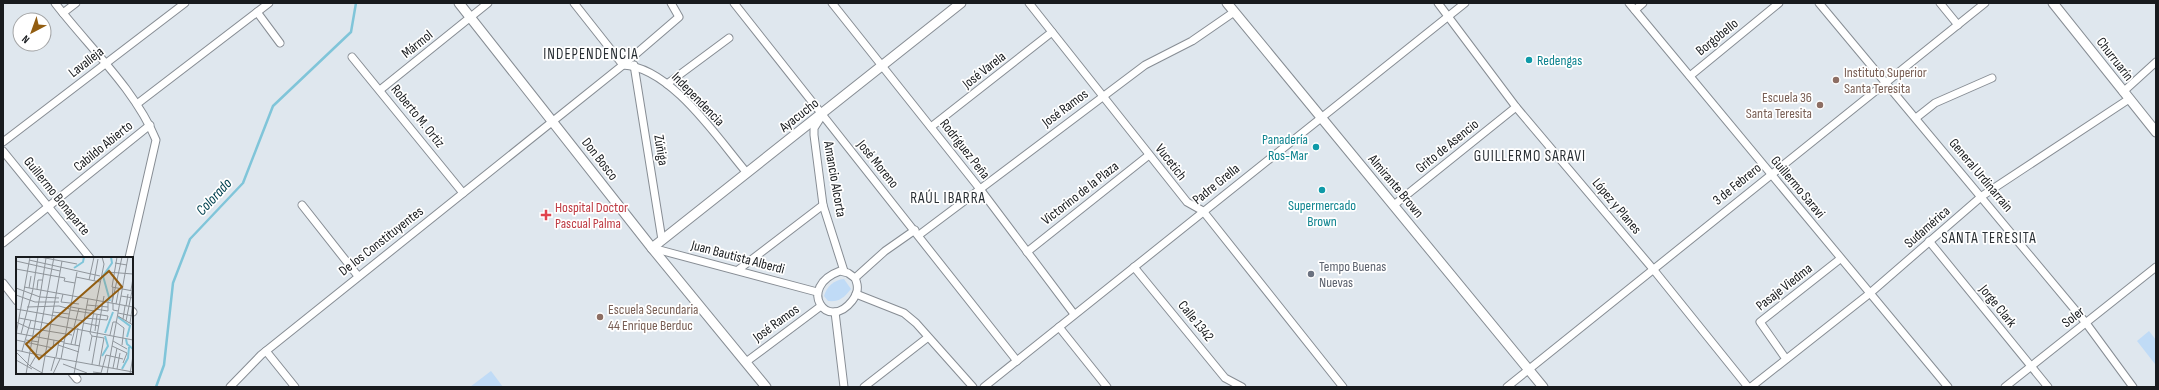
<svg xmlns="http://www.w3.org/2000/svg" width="2159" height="390" font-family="'Sofia Sans Condensed',sans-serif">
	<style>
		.green { fill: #c0dbf6 }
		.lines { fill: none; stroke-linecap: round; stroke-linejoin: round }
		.stream { stroke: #80c5d9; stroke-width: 2.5 }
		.street-casing { stroke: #878d94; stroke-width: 9 }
		.secondary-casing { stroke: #878d94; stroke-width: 11 }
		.street { stroke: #fff; stroke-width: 7 }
		.secondary { stroke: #fff; stroke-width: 9 }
		.culture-dot { fill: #0f9aa8; stroke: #fff; stroke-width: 1.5 }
		.education-dot { fill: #8d6e63; stroke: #fff; stroke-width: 1.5 }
		.health-dot { fill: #e0444e; stroke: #fff; stroke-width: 1.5 }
		.worship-dot { fill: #6b7280; stroke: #fff; stroke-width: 1.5 }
		.labels { text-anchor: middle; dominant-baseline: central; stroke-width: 3.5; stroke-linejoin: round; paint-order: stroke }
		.street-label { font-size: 14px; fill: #181b1e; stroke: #fff }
		.culture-label { font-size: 14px; fill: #0d838f; stroke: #fff; text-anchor: start }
		.education-label { font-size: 14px; fill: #785e54; stroke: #fff; text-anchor: start }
		.health-label { font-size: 14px; fill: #be3a42; stroke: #fff; text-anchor: start }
		.worship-label { font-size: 14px; fill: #5b616d; stroke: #fff; text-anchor: start }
		.neighbourhood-label { font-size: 15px; letter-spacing: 1px; fill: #292f34; stroke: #fff }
		.water-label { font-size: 15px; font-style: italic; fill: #00414f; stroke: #fff }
		.inset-river { fill: none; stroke: #80c5d9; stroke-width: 2 }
		.inset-road { fill: none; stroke: #8f959b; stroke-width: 1 }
		.view { fill: #925d11; fill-opacity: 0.15; stroke: #925d11; stroke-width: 2 }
		.inset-edge { fill: none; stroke: #181b1e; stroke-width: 2 }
	</style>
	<rect width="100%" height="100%" fill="#dfe7ee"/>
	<!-- green -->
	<g class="green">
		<path d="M844 279 851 289C844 298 839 302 828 301L824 296C827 286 834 280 844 279Z"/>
		<polygon points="2149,331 2156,340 2155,364 2137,341"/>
		<polygon points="491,371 503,387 470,387"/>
	</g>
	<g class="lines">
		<!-- stream -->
		<polyline class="stream" points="156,387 164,365 173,283 190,239 243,183 273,106 351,32 356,3"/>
		<defs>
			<g id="street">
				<path d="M55 3C88 46 135 89 156 140L129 258"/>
				<path d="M574 3 623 65C671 67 718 139 747 173"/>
				<polyline points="734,3 1017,361"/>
				<polyline points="832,3 980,189 1074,314"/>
				<polyline points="1029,3 1187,202 1203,211 1343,387"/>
				<polyline points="1438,3 1516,107 1653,269 1748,387"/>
				<polyline points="1629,3 1948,387"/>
				<polyline points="1819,3 2086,323 2133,387"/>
				<polyline points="1940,3 1958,25"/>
				<polyline points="1635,10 1643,3"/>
				<polyline points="257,12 280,43"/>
				<polyline points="63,13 76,3"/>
				<polyline points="352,57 463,193"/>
				<polyline points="634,65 662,240"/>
				<polyline points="1690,76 1779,3"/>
				<polyline points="667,84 729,38"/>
				<polyline points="380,90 488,3"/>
				<polyline points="2123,92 2156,62"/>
				<polyline points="137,104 269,3"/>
				<polyline points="821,117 814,128 814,135 823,205 844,271"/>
				<polyline points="1916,118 1935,103 1992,78"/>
				<polyline points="931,127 1052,32"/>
				<polyline points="3,142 185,3"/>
				<polyline points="3,151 90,258"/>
				<polyline points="302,205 358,276"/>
				<polyline points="1394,205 1516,107"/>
				<polyline points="919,235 1145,65 1192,41 1234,12"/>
				<polyline points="1929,241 2048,387"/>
				<polyline points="3,243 150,125"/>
				<polyline points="652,248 817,292"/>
				<polyline points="1027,252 1149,155"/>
				<polyline points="1134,267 1225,378 1242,387"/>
				<polyline points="738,270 823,205"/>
				<path d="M840 271 848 273 855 278C859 287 858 293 852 301 827 333 796 287 840 271Z"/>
				<polyline points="855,278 885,251 915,230"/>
				<polyline points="3,283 17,301"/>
				<polyline points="856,294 904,313 916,323 973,387"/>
				<polyline points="132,311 133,312"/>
				<polyline points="835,312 844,387"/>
				<polyline points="1059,327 1107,387"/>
				<polyline points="266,351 295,387"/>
				<polyline points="1786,359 1760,322 1840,259"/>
				<polyline points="746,362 821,306"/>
				<polyline points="72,373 77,379"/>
				<polyline points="230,387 261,355 623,65 679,17 671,3"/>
				<polyline points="864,387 927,338"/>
				<polyline points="984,387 1465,3"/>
				<polyline points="1507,387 1985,3"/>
				<polyline points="1751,387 1869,294 1982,196 2129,99"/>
				<polyline points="2005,387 2156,267"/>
			</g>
			<g id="secondary">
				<polyline points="459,3 652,248 766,387"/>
				<polyline points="1227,3 1543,387"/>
				<polyline points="2053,3 2156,132"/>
				<polyline points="652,248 961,3"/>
			</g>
		</defs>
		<!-- street casing -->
		<use href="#street" class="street-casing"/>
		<!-- secondary casing -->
		<use href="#secondary" class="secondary-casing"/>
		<!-- street -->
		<use href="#street" class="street"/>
		<!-- secondary -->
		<use href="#secondary" class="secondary"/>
	</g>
	<!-- markers -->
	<g class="culture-dot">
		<circle cx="1529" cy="60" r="4"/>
		<circle cx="1316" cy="147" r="4"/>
		<circle cx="1322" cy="190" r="4"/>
	</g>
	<g class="education-dot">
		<circle cx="1836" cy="80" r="4"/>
		<circle cx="1820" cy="105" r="4"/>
		<circle cx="600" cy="317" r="4"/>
	</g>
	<path class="health-dot" d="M544 209h4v4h4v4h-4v4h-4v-4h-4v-4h4z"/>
	<circle class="worship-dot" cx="1311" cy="274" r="4"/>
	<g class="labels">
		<!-- street labels -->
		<g class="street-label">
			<text transform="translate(1717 37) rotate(-39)">Borgobello</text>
			<text transform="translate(417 44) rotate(-39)">Mármol</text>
			<text transform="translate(2115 59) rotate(52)">Churruarín</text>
			<text transform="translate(86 62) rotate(-38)">Lavalleja</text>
			<text transform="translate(984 70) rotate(-38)">José Varela</text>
			<text transform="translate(698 99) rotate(46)">Independencia</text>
			<text transform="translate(1065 108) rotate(-37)">José Ramos</text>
			<text transform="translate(799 115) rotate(-38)">Ayacucho</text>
			<text transform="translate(418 116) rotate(51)">Roberto M. Ortiz</text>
			<text transform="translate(103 146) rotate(-39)">Cabildo Abierto</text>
			<text transform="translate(1447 146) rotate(-39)">Grito de Asencio</text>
			<text transform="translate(965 149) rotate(52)">Rodríguez Peña</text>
			<text transform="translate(661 150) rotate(81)">Zúñiga</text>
			<text transform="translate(600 159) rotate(52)">Don Bosco</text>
			<text transform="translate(1171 162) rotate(52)">Vucetich</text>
			<text transform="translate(878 164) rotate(51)">José Moreno</text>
			<text transform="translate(1981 175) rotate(50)">General Urdinarrain</text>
			<text transform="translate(835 179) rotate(80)">Amancio Alcorta</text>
			<text transform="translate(1216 184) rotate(-39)">Padre Grella</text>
			<text transform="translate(1737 184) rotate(-39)">3 de Febrero</text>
			<text transform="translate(1396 186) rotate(50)">Almirante Brown</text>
			<text transform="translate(1798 187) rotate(50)">Guillermo Saravi</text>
			<text transform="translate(1080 193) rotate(-38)">Victorino de la Plaza</text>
			<text transform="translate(57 196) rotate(51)">Guillermo Bonaparte</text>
			<text transform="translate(1617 206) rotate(50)">López y Planes</text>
			<text transform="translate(1927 227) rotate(-41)">Sudamérica</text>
			<text transform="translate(381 241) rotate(-38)">De los Constituyentes</text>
			<text transform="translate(738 257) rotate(15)">Juan Bautista Alberdi</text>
			<text transform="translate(1784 287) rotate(-38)">Pasaje Viedma</text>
			<text transform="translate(1998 306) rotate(51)">Jorge Clark</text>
			<text transform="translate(2073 317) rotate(-38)">Soler</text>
			<text transform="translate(1196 321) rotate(51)">Calle 1342</text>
			<text transform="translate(776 323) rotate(-36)">José Ramos</text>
		</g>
		<!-- culture labels -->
		<g class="culture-label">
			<text x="1537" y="60">Redengas</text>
			<text x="1308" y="139" text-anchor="end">Panadería<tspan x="1308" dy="16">Ros-Mar</tspan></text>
			<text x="1322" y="205" text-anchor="middle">Supermercado<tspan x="1322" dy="16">Brown</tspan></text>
		</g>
		<!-- education labels -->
		<g class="education-label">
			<text x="1844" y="72">Instituto Superior<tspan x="1844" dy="16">Santa Teresita</tspan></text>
			<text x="1812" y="97" text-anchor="end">Escuela 36<tspan x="1812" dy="16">Santa Teresita</tspan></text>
			<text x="608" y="309">Escuela Secundaria<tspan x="608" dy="16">44 Enrique Berduc</tspan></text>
		</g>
		<!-- health labels -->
		<g class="health-label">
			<text x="555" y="207">Hospital Doctor<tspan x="555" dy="16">Pascual Palma</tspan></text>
		</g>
		<!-- worship labels -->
		<g class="worship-label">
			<text x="1319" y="266">Tempo Buenas<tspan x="1319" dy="16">Nuevas</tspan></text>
		</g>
		<!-- neighbourhood labels -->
		<g class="neighbourhood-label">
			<text x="591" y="54">INDEPENDENCIA</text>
			<text x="1530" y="156">GUILLERMO SARAVI</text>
			<text x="948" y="198">RAÚL IBARRA</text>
			<text x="1989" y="238">SANTA TERESITA</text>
		</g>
		<!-- water labels -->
		<g class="water-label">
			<text transform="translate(214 197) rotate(-47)">Colorado</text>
		</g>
	</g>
	<!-- overview -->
	<g transform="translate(16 257)">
		<rect width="117" height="117" fill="#dfe7ee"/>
		<path class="inset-river" d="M58 11 67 5 68 0M94 44 87 19 96 6 95 0M102 60 114 69 111 80M89 76 97 55M110 82 111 87 117 92M86 99 92 89 89 79M106 112 112 101 113 90"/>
		<path class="inset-road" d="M24 0 61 7M86 0 88 7 79 52 92 54V43M13 3 84 19M0 4 44 14M99 6 111 8M0 12 49 21 48 24 59 26M91 15 117 17M60 20 84 25M73 23 78 0M78 24 82 2M8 30 117 50M96 30 101 0M96 30 117 34M0 31 24 40 43 41M13 31 15 19M17 31 22 0M21 32 22 23H26M25 33 30 1M115 33 117 21M47 37 45 45 63 47M0 38 19 45H43M105 39 117 41M96 45 97 30M96 46 106 0M97 46V53L102 54M100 47 103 31M71 48 92 50M110 49 112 37M113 49 116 34M11 50 43 49 54 52M55 50 78 54 74 76 76 79M0 52 68 64M54 53 92 59 91 63 69 61M37 55 53 57M102 56 117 59M102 59 117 68M3 61 117 83M107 62 109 49M110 64 113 49M0 65 13 71 56 78M68 66 83 69M114 66 117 45M58 70 63 51M79 74 81 58M0 76 48 85M5 77 17 32M0 78 14 0M94 78 97 65H100L108 71 106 88M76 79 88 81 83 109M0 83 37 91 38 83M10 83 23 85M97 84 111 92M48 86 64 89M55 87 59 72M42 88 63 95M59 88 62 71M96 89 111 96 107 106M0 93 13 96M6 94 15 63M73 94 76 79M0 95 14 109 28 117M13 96 117 115M20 97 38 0M40 100 43 84M45 102 61 15M0 103 16 112M47 107 71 116M76 107 88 39M14 109 21 97M97 111 101 91M101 112 104 96M35 114 39 100M77 115 85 116 90 98 107 102M26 116 46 4M10 117 25 33M37 117 44 102M58 117 72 42M91 117 112 0M114 117 117 99"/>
		<path class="view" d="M93 14 106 30 23 102 10 87Z"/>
		<rect width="117" height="117" class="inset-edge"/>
	</g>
	<!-- border -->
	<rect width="2159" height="390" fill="none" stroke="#181b1e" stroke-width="8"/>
	<!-- north arrow -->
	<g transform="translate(32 32) rotate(221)"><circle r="19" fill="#ffffff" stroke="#a3a4a5"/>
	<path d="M0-3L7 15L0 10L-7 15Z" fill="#925d11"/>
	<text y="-6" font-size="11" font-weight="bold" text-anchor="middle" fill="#181b1e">N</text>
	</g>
</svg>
